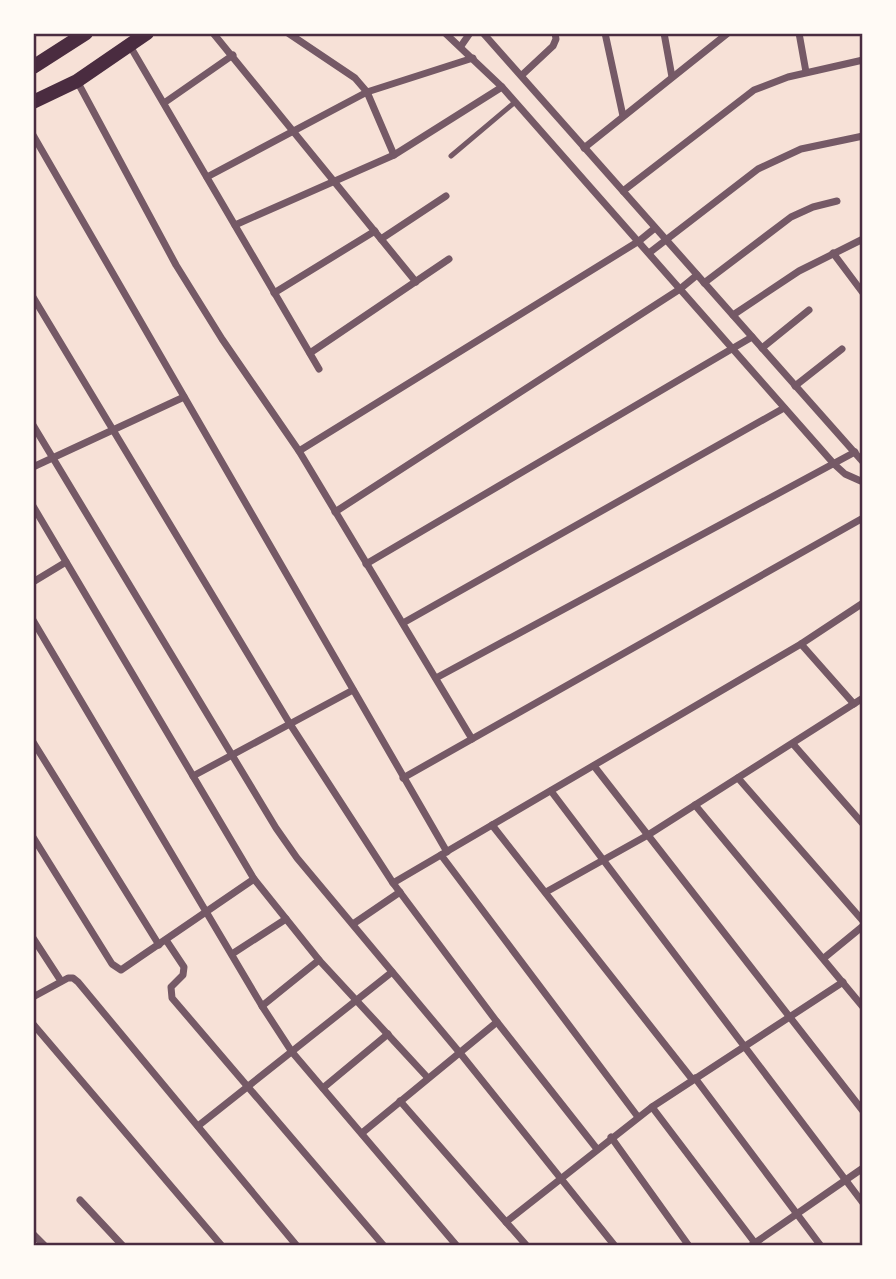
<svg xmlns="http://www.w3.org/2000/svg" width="896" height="1279" font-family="'Source Sans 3',sans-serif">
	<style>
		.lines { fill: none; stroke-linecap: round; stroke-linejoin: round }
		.service { stroke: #755966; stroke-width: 5 }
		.minor { stroke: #755966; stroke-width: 7 }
		.secondary { stroke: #4a2c40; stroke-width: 14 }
		.neatline { fill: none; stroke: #4a2c40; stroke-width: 2.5 }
	</style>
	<rect width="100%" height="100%" fill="#f7e1d7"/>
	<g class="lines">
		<!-- service -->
		<polyline class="service" points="451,156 515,102"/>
		<!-- minor -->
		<g class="minor">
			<polyline points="213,33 416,282"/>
			<polyline points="288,33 355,78 367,92 394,155"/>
			<polyline points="445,33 502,87 834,464 845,474 863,482"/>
			<polyline points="483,33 863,462"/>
			<polyline points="605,33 623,116"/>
			<polyline points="664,33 672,77"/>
			<polyline points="799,33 806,72"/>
			<polyline points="130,46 319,369"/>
			<polyline points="461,46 470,33"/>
			<polyline points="522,75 553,46 556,39 555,33"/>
			<polyline points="77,81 176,265 222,339 299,451 472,739"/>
			<polyline points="164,103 233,55"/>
			<polyline points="33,135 447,852"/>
			<polyline points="584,148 728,33"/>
			<polyline points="207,177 367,92 473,58"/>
			<polyline points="623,191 754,90 788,77 863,60"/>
			<polyline points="235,225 394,155 502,87"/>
			<polyline points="381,239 446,196"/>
			<polyline points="649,253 758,169 801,149 863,136"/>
			<polyline points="833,253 863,293"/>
			<polyline points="704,283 791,217 813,207 837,201"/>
			<polyline points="274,293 375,231"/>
			<polyline points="33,297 290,724 393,883 497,1022 597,1149"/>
			<polyline points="733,315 799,271 863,239"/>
			<polyline points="762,348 809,310"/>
			<polyline points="310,353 449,259"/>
			<polyline points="795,386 842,349"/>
			<polyline points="33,425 276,828 297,858 460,1053 615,1246"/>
			<polyline points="299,451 639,241 655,228"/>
			<polyline points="33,467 184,397"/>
			<polyline points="33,506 254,879 319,960 428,1078"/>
			<polyline points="335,512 680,289 697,275"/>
			<polyline points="366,564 752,337"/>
			<polyline points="33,582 66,562"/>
			<polyline points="33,620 262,1006 292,1052 457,1246"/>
			<polyline points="403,623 784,408"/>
			<polyline points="801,644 854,704"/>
			<polyline points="436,678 855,452"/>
			<polyline points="33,742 159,945"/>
			<polyline points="793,744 863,824"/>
			<polyline points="594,766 863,1111"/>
			<polyline points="193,776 353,690"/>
			<polyline points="403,778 863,518"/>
			<polyline points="738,778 863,921"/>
			<polyline points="551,791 863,1203"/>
			<polyline points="695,805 863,1007"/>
			<polyline points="492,825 692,1079"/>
			<polyline points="33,837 112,964 121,970 254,879"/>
			<polyline points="441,855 638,1117"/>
			<polyline points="393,883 801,644 863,603"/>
			<polyline points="546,892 648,835 863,698"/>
			<polyline points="353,924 400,892"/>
			<polyline points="33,938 61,981"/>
			<polyline points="166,940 184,967 183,975 171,987 172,998 384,1246"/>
			<polyline points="232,954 286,919"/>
			<polyline points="824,958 863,926"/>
			<polyline points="33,997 68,978 73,978 78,982 297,1246"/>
			<polyline points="262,1006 319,960"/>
			<polyline points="33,1024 222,1246"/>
			<polyline points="695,1078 821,1246"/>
			<polyline points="323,1088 388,1034"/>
			<polyline points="400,1101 527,1246"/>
			<polyline points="652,1107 755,1243"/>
			<polyline points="198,1126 392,972"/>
			<polyline points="362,1133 497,1022"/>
			<polyline points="611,1137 689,1246"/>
			<polyline points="80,1200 123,1246"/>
			<polyline points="506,1222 652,1107 843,982"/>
			<polyline points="33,1234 45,1246"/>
			<polyline points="752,1245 863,1168"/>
		</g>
		<!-- secondary -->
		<g class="secondary">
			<polyline points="33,67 86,33"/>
			<polyline points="33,102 77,81 147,33"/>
		</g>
	</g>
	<!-- border -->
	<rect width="896" height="1279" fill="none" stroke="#fffaf5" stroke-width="70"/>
	<rect x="35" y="35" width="826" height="1209" class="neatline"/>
</svg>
